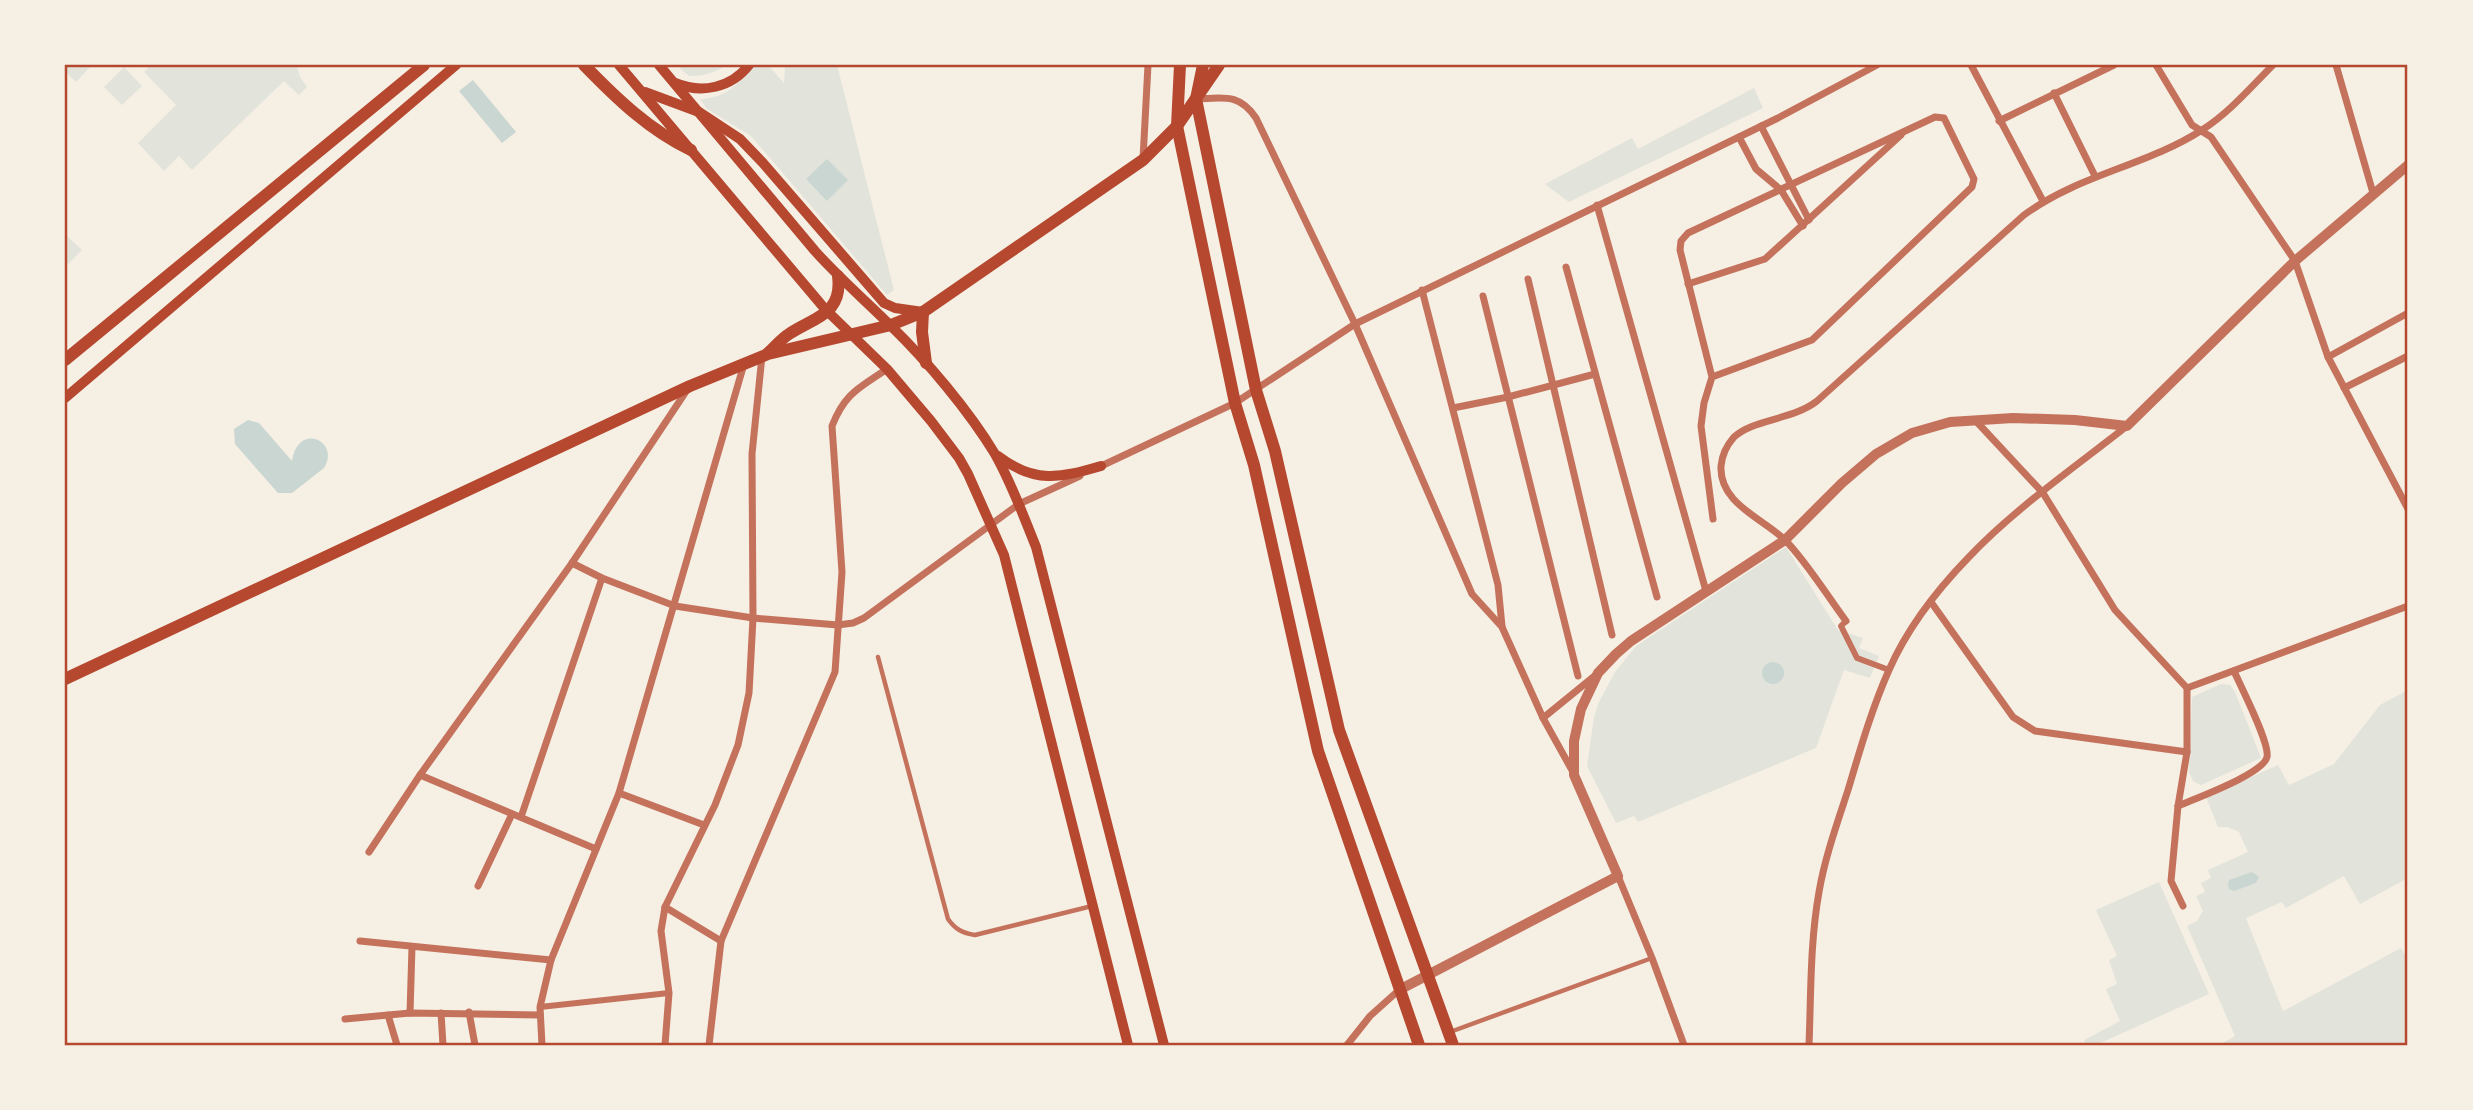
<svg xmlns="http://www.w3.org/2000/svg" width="2473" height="1110" font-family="'Exo 2',sans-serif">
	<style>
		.green { fill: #e2e4dc }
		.water { fill: #c9d6d2 }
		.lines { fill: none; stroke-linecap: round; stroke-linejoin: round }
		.service { stroke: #c5725c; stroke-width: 4.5 }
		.pedestrian { stroke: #c5725c; stroke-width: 6 }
		.minor { stroke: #c5725c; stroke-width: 7 }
		.tertiary { stroke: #c5725c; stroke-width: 10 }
		.secondary { stroke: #b5482f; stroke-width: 10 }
		.primary { stroke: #b5482f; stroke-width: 12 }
		.neatline { fill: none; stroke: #b5482f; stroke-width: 2.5 }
	</style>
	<rect width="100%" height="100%" fill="#f6efe4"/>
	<!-- green -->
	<g class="green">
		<polygon points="65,65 92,65 76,82 65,71"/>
		<polygon points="151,65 297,65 300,77 307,87 299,95 284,81 192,170 179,156 164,171 138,143 176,105 144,72"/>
		<path d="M676 65H727C715 73 703 76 689 76Z"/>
		<path d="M753 65H768L784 83 785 65H837L894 290 887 295 751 136 707 109 700 99C726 98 738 85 753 65Z"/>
		<polygon points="124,67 142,86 122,105 104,87"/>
		<polygon points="1754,88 1763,108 1569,202 1545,184 1632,138 1638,149"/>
		<polygon points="66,235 82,250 68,264 65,261"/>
		<polygon points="1786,547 1838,630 1863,638 1859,648 1879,656 1870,678 1844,670 1816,748 1638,822 1634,816 1616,823 1587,766 1594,717 1599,702 1615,672 1636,646"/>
		<polygon points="2221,684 2230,685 2235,692 2261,758 2201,785 2193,781 2189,772 2192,697"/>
		<polygon points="2408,690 2408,878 2360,904 2344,876 2286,908 2282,902 2246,918 2283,1011 2401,948 2408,961 2408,1038 2401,1045 2219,1045 2235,1036 2187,926 2197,921 2203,911 2196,896 2205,892 2201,883 2211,878 2208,870 2248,852 2239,832 2227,827 2218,827 2206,797 2278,765 2289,785 2334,764 2380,705"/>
		<polygon points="2159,882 2209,994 2096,1045 2086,1045 2084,1040 2120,1021 2106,989 2117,984 2109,960 2117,956 2096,910"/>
	</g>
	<!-- water -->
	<g class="water">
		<polygon points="473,80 516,132 502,143 459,91"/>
		<polygon points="827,159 848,180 827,201 806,179"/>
		<path d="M248 420 259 423 292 461C298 421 341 441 324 468L292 493H278L235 444 234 429Z"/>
		<circle cx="1773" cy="673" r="11"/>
		<polygon points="2252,872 2259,877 2256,883 2234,891 2229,889 2228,885 2229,880"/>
	</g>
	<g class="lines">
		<!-- service -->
		<g class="service">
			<path d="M878 657 948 919C955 929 962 933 975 935L1092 906"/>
			<polyline points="1450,1032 1652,958"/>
		</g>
		<!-- pedestrian -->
		<g class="pedestrian">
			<polyline points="1846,621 1841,626 1857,658 1889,670"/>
			<polyline points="540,1007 669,993"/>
		</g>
		<!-- minor -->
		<g class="minor">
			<polyline points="1971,65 2043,201"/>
			<polyline points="2156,65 2192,125 2211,137 2295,261 2328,357 2408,509"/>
			<polyline points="2336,65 2373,193"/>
			<polyline points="2054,93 2095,176"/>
			<path d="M1197 99C1224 98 1239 93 1256 118L1355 324 1472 594 1502 627 1543 718 1573 772"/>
			<polyline points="1999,121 2114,65"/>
			<polyline points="1761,126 1809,220"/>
			<polyline points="1739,137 1756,169 1781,190 1803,226"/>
			<polyline points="1143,159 1148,65"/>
			<polyline points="1597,205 1706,591"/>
			<polyline points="1566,267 1657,597"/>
			<polyline points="1528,279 1612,635"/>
			<polyline points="1688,284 1765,259 1901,135"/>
			<polyline points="1422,290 1498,585 1502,626"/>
			<polyline points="1483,296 1578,676"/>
			<polyline points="2328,357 2408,313"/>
			<polyline points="1712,377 1812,340 1972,187 1974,179 1944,118 1935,117 1688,233 1681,241 1680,250 1712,377 1704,403 1701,426 1713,519"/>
			<polyline points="2344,388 2408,356"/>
			<polyline points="1453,408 1508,397 1595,374"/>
			<polyline points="1975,420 2043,493 2115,610 2187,688 2187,752 2178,806 2171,881 2183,906"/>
			<polyline points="1097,468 1235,403 1355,324 1778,118 1877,65"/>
			<polyline points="572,563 602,578 675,606 753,618 838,625 853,623 864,618 1019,504 1080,476"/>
			<polyline points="1931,602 2013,717 2035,731 2187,752"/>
			<path d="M1846 621C1828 597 1806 561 1785 540 1762 518 1719 503 1721 466 1722 455 1727 445 1734 437 1753 419 1793 420 1817 401L2024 215C2080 174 2146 166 2202 130 2229 113 2251 87 2273 65"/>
			<polyline points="2187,688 2408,606"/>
			<polyline points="1543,718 1597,674"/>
			<polyline points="420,775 596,849"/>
			<polyline points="619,793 704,825"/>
			<path d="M2178 806C2196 798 2263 774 2267 757 2270 743 2241 687 2234 671"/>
			<polyline points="521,817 602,578"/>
			<polyline points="369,852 420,775 572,563 687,390"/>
			<polyline points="1618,876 1652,958 1684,1045"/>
			<polyline points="478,886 512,814"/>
			<polyline points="665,907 721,941"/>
			<polyline points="360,941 551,960"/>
			<polyline points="469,1012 475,1045"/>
			<polyline points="410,1013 412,947"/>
			<polyline points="441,1013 443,1045"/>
			<polyline points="388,1015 397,1045"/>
			<polyline points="345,1019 410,1013 540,1015"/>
			<polyline points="542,1045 540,1007 551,960 619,793 744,364"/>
			<polyline points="665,1045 669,993 661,931 665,907 715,805 738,745 749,693 753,618 752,454 762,356"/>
			<path d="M709 1045 721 941 835 672 842 572 832 426C845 393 859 388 887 369"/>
			<polyline points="1347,1045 1370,1016 1399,990"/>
			<path d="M1809 1045C1811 995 1810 942 1819 892 1825 857 1837 824 1848 790 1860 750 1872 708 1889 670 1907 629 1937 590 1968 558 2013 510 2075 467 2127 426"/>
		</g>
		<!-- tertiary -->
		<polyline class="tertiary" points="1399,990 1618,876 1574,775 1574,741 1581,709 1598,673 1616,654 1631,641 1785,540 1842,483 1876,454 1912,433 1950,422 2013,418 2075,420 2127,426 2295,261 2408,165"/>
		<!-- secondary -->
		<g class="secondary">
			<polyline points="619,65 825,309 887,369 931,421 959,458 968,474 1004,555 1128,1045"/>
			<path d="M659 65 815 251C839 278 866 301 891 326 927 361 969 411 995 454 1012 484 1023 515 1036 547L1164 1045"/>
			<path d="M675 83C702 94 731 88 749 65"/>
			<polyline points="645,92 699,112 740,139 763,163 884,303 895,308 923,312"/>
			<polyline points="65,398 456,65"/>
			<path d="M998 456C1035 484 1060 478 1101 466"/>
		</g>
		<!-- primary -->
		<g class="primary">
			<path d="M584 65C616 98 649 130 691 150"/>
			<polyline points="1180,65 1177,126 1235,403 1254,465 1318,751 1419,1045"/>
			<polyline points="1203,65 1196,99 1256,390 1275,451 1339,730 1453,1045"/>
			<polyline points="923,312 922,332 926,363"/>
			<path d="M768 353C775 347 781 339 789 334 815 317 843 314 838 276"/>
			<polyline points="65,360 424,65"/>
			<polyline points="65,679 690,386 768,354 891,325 923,312 1143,160 1177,126 1219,65"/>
		</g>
	</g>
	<!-- border -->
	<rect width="2473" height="1110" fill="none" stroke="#f6efe4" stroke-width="133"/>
	<rect x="66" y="66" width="2340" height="978" class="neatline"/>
</svg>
